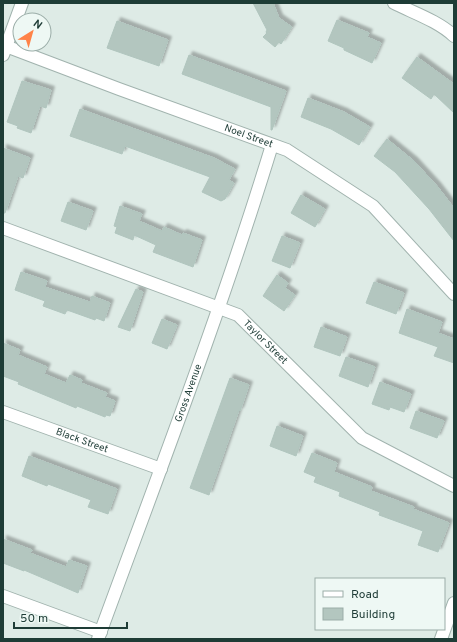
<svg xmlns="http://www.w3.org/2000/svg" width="457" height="642" font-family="Overpass,sans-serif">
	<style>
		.building { fill: #b3c6bf; stroke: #b0c5be; filter: url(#shadow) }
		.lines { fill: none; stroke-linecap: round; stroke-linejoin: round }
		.minor-casing { stroke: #a1b3ae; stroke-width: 14 }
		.minor { stroke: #fff; stroke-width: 12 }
		.labels { text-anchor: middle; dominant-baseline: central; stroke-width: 4; stroke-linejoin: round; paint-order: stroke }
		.street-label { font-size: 10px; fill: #1e3c36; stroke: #eef8f4 }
	</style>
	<defs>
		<filter id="shadow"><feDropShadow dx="3.5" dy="-3.5" stdDeviation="1" flood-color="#0004"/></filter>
	</defs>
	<rect width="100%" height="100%" fill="#deebe6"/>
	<!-- building -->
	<g class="building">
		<polygon points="253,3 273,3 279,18 292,27 281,44 279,42 275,47 263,37 267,33 266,32 267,30"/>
		<polygon points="337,20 369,33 367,37 381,43 372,63 344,50 344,48 328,41"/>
		<polygon points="117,21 168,40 159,66 107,48"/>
		<polygon points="189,55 286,91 272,130 271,130 271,107 182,74"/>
		<polygon points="417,57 454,84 454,113 434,94 431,99 402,78"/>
		<polygon points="22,81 51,90 46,108 40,106 31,133 17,128 18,126 7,122"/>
		<polygon points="308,98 344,112 370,127 359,145 331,129 301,117"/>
		<polygon points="80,109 214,158 235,169 229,180 234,183 225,199 221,201 202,192 210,177 125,146 122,154 70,136"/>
		<polygon points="387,139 414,161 437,186 454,208 454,241 429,209 395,172 374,156"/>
		<polygon points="3,148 30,158 23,178 18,176 5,213 3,213"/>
		<polygon points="301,195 325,209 315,227 291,213"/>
		<polygon points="68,202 93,211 86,230 61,221"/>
		<polygon points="120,206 142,214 139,221 162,231 164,227 182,235 183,233 202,240 193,267 153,252 156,245 134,235 133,240 115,233 117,227 114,226"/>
		<polygon points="282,236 300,243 290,268 272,261"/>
		<polygon points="21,272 47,281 45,287 90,302 92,296 110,303 104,321 96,318 95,320 67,310 65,314 43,306 45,301 15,290"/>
		<polygon points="277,275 288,283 285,288 295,295 284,311 263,296"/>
		<polygon points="374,282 404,293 396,314 366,303"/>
		<polygon points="136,289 143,292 130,331 118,327"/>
		<polygon points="407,309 442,322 438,333 454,339 454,363 434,356 438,347 399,333"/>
		<polygon points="162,319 177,325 167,349 152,343"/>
		<polygon points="321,327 347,337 340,356 314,347"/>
		<polygon points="3,343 20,350 18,355 47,367 44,374 66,383 70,375 82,380 81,383 107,393 105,397 115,401 110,416 106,415 105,417 77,406 76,408 18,384 19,382 3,376"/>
		<polygon points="346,357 375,367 368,387 339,376"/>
		<polygon points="230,378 249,385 240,411 239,410 209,495 190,488"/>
		<polygon points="380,382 411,394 404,412 390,407 389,410 372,404"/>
		<polygon points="416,411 444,421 437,438 410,428"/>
		<polygon points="277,426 303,436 296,456 270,446"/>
		<polygon points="312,453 337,463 334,472 372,487 371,491 414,507 413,509 449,523 438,552 418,545 423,531 379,515 380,512 339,496 340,492 314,482 316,477 304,472"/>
		<polygon points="29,456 117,489 108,514 88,507 91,500 48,484 47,486 22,476"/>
		<polygon points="3,539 32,550 30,553 66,567 69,560 87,566 78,593 24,570 24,571 3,563"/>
	</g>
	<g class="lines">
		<defs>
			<g id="minor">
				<path d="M394 3C414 13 438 21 454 36"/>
				<path id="s1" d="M3 45 119 89 287 150 373 206 454 294"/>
				<polyline points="3,55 22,3"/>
				<path id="s2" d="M3 228 238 315 362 438 454 486"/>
				<path id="s3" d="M3 412 161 469"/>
				<polyline points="3,596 101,632"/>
				<path id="s4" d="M98 639C158 475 221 312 272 145"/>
				<polyline points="441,639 454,603"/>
			</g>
		</defs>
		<!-- minor casing -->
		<use href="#minor" class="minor-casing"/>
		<!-- minor -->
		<use href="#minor" class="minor"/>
	</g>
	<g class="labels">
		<!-- street labels -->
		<g class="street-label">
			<text stroke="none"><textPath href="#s1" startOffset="262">Noel Street</textPath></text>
			<text stroke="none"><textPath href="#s2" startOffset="289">Taylor Street</textPath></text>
			<text stroke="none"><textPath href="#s4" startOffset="262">Gross Avenue</textPath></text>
			<text stroke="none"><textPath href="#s3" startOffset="84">Black Street</textPath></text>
		</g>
	</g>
	<!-- border -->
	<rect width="457" height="642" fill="none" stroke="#1e3c36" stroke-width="8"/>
	<!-- legend -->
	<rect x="315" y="578" width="130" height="52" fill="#eef8f4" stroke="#9bada8"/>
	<rect x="323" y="591" width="20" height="6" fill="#ffffff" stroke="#9bada8"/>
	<text x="351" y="598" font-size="12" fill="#1e3c36">Road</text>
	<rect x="323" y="608" width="20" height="12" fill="#b3c6bf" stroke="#9bada8"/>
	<text x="351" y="618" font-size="12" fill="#1e3c36">Building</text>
	<!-- north arrow -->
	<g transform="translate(32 32) rotate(37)"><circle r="19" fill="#eef8f4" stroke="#9bada8"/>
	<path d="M0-3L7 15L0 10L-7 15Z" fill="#ff8348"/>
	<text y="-6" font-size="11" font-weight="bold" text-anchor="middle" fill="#1e3c36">N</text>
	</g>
	<!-- scale -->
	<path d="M14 622v6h113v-6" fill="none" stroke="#1e3c36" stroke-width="2"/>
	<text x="20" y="622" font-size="12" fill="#1e3c36" stroke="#eef8f4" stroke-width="3" paint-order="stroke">50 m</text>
</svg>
